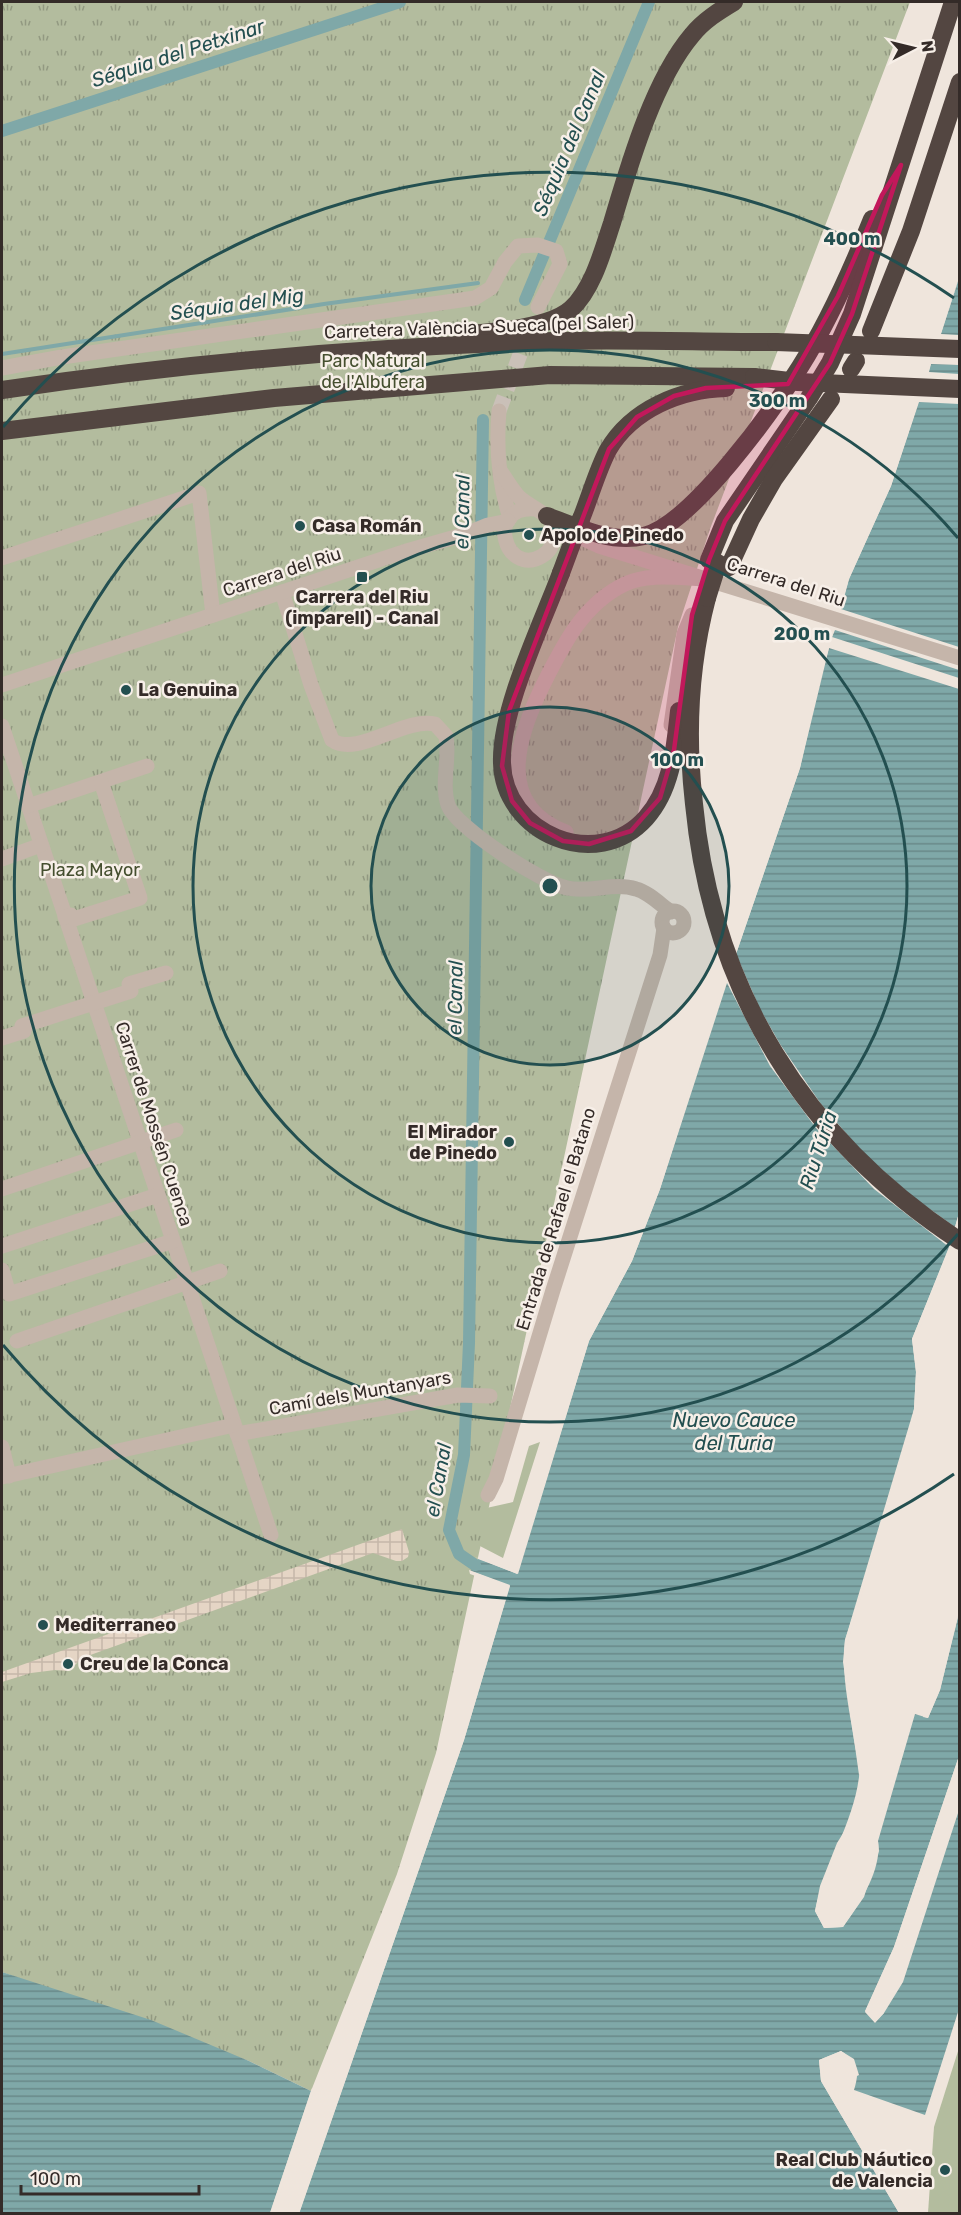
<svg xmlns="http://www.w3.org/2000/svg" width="961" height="2215" font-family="Rubik,sans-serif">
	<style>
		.grass { fill: #b3bc9e }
		.park { fill: url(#park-tufts) }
		.plaza { fill: url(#plaza-grid) }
		.water { fill: url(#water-rules) }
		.pier { fill: #efe5dc }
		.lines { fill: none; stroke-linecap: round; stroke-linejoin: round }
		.stream { stroke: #7fa8a8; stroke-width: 4 }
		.canal { stroke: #7fa8a8; stroke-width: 12 }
		.minor-tunnel { stroke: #cac0b8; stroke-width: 15; stroke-dasharray: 15 8; stroke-linecap: butt }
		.minor { stroke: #c5b5aa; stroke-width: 15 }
		.highway { stroke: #534641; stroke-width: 18 }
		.highway-bridge { stroke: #534641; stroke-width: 18 }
		.marked { fill: #c2185b; fill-opacity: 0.2; stroke: #c2185b; stroke-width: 4.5; stroke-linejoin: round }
		.ring { fill: none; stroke: #234f50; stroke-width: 3 }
		.poi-dot { fill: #234f50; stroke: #f7efe8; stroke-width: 2 }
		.labels { text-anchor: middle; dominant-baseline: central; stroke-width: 5; stroke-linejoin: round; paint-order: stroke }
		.street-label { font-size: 18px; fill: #342b28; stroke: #f7efe8 }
		.park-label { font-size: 18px; fill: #454f2f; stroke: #f7efe8 }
		.poi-label { font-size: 18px; font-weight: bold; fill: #342b28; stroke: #f7efe8; text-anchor: start }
		.water-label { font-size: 20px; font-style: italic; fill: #234f50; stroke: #f7efe8 }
		.centre { fill: #234f50; stroke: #f7efe8; stroke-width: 3 }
		.ring-label { font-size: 18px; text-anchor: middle; font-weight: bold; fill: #234f50; stroke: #f7efe8; stroke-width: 5; stroke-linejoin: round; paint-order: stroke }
	</style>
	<defs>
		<pattern id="park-tufts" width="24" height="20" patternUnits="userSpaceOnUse" patternTransform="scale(1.5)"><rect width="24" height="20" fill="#b3bc9e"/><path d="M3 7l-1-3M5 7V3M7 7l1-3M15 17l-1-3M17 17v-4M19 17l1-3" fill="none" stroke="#929981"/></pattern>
		<pattern id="plaza-grid" width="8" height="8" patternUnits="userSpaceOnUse" patternTransform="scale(1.5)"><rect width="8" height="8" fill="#e5d5c5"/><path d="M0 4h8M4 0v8" fill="none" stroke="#c5b7a9"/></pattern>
		<pattern id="water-rules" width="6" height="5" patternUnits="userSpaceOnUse" patternTransform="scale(1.5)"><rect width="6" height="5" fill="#7fa8a8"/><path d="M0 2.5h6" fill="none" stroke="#698989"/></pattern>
	</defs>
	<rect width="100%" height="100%" fill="#efe5dc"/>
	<!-- grass -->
	<g class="grass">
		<polygon points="540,1442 503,1558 478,1545 482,1509 513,1502 529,1446"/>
		<polygon points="959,2048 959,2213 928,2213 934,2127"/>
	</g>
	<!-- park -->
	<polygon class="park" points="2,2 910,2 710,529 678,627 436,1753 397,1874 311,2091 249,2061 2,1972"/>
	<!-- plaza -->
	<polygon class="plaza" points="402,1529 409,1552 408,1557 402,1561 396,1561 373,1553 82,1658 69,1671 55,1670 31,1673 2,1682 2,1672"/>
	<!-- water -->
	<g class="water">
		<path d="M959 278V1213L949 1248 912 1339 916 1372 914 1409 845 1640C841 1674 849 1707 854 1740 856 1752 860 1766 859 1777 853 1824 825 1864 815 1911L824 1928 843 1927C859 1904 882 1871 878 1841L915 1714 928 1718 940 1690 959 1612V1756L894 1947 865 2011 875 2022 884 2013 903 1982 959 1810V2009L925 2115 854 2090C860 2071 858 2062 841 2051L819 2060 821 2081 899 2213 299 2214 464 1740 510 1586 471 1571 478 1559 518 1574 589 1341 632 1261 660 1189 714 1018 800 768 820 679 849 579 891 486Z"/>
		<polygon points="2,1972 151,2020 249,2061 311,2091 270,2213 2,2213"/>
	</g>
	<!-- pier -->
	<g class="pier">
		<polygon points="960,275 941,334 959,335 959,365 931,364 929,372 959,374 959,404 919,402 891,486 849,579 841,609 959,647 959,670 835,630 832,637 959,678 959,689 829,648 800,768 736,954 760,1009 780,1044 821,1104 863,1153 913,1197 955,1227 959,1213 960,1224 952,1249 915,1340 919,1372 917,1409 906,1446 914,1409 916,1372 912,1339 949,1247 874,1189 816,1128 770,1066 727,983 660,1189 632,1261 589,1341 517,1574 475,1557 516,1570 586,1340 629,1259 657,1188 711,1017 797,767 817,679 847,578 888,485"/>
		<polygon points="880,1533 848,1641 846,1662 862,1771 859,1775 843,1662 845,1640"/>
		<polygon points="469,1570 510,1585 464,1740 299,2213 296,2214 461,1739 506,1587 470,1574"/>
		<polygon points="960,1609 940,1690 928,1718 923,1717 924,1714 937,1689 945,1654"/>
		<polygon points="959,1756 960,1766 941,1822 897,1948 868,2011 875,2018 882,2011 884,2013 875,2023 865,2012 894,1947"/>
		<polygon points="847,1827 823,1887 818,1911 826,1925 841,1924 861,1896 876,1851 875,1840 878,1841 879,1851 864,1897 843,1927 824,1928 815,1911 820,1886 837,1843"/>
		<polygon points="841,2051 854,2059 859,2075 855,2077 851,2061 841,2054 823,2062 824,2080 902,2214 899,2213 821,2081 819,2060"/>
		<polygon points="312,2088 314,2092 273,2214 270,2213"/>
	</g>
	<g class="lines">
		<!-- stream -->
		<polyline class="stream" points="2,354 324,304 478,283"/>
		<!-- canal -->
		<g class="canal">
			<polyline points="2,131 400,2"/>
			<polyline points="525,300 649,2"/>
			<polyline points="475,1565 459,1554 449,1530 464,1455 469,1343 483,420"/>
		</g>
		<!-- minor-tunnel -->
		<polyline class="minor-tunnel" points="499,411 528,333"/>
		<!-- minor -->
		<g class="minor">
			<polyline points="2,368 62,357 475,298 491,288 505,262 518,246 538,245 556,251 560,264 538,307"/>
			<path d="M499 411C496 447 499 484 510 518"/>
			<path d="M501 472C507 480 513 491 520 498 534 510 557 515 554 537 553 545 549 552 542 556 505 578 484 505 535 509"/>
			<polyline points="566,531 599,546 960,658"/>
			<polyline points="2,558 199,493 213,615"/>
			<path d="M282 592 311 685 332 740C357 758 404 717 435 724L446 736C450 758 441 784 448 805 455 827 544 884 567 888 590 893 614 882 636 889 648 892 661 905 671 912"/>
			<polyline points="2,685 403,552 466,534 488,525 508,521"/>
			<polyline points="671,725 684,634 692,615"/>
			<polyline points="2,726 271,1535"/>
			<polyline points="28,806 147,766"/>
			<path d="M566 832C494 805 518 736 543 685 563 645 583 604 625 584 649 572 685 579 711 579"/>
			<polyline points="2,859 41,845"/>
			<circle cx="673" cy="922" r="11"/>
			<polyline points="65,917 71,915 74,919 140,898 101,782"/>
			<polyline points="2,1038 24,1031 22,1026 131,991 129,984 166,973"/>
			<polyline points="2,1189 176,1130"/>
			<polyline points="2,1246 158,1195"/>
			<polyline points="2,1270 9,1294 173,1241"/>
			<polyline points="17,1341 220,1271"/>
			<polyline points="237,1434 458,1395 490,1396"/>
			<polyline points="2,1447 9,1476"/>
			<polyline points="2,1477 234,1425"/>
			<polyline points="488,1495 496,1479 553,1290 660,955 664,928"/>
		</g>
		<!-- highway -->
		<g class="highway">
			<polyline points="871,331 911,231 960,82"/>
			<path d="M470 334C497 332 551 327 571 309 593 289 603 250 612 223 629 166 653 81 692 35 703 21 719 11 734 2"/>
			<polyline points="851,369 856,361"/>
			<path d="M2 390C184 363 369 347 553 341 627 339 702 342 776 342"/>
			<polyline points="2,431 274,398 550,375 754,377"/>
			<path d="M547 516C576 527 612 544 644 536 692 524 773 410 800 367 829 321 852 269 872 219"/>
			<path d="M581 519C590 497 597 471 608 450 632 409 681 389 726 388"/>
			<polyline points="709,560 725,521 809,398 830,363 852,314 953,2"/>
			<polyline points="729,567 751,519 774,479 831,399"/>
			<path d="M561 573C542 624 500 710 502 763 504 834 597 873 646 818 672 789 675 748 679 711"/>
			<path d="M707 598C689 667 686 734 694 804 712 990 804 1139 960 1241"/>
		</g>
		<!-- highway-bridge -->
		<g class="highway-bridge">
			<polyline points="776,342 960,349"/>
			<polyline points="754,377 798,382 960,389"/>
			<polyline points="561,573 581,519"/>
			<polyline points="707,598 718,563"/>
		</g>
	</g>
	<!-- marked area -->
	<path class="marked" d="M901 165 852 314 830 363 725 521 709 560 692 615 674 750 660 798 631 831 589 844 563 841 530 823 512 801 502 766 509 711 609 449 637 417 674 396 706 388 788 384 838 296 882 195Z"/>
	<!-- distance rings -->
	<circle cx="550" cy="886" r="179" fill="#234f50" fill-opacity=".12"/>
	<g class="ring">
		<circle cx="550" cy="886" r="179"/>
		<circle cx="550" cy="886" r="357"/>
		<path d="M958 1234A536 536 0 1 1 958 538"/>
		<path d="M954 1474A714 714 0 0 1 3 1345M3 427A714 714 0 0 1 954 298"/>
	</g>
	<!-- markers -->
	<g class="poi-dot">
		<circle cx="300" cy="526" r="6"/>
		<circle cx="529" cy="535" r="6"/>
		<rect x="356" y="571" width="12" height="12" rx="3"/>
		<circle cx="126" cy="690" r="6"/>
		<circle cx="509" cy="1142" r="6"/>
		<circle cx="43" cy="1625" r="6"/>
		<circle cx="68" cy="1664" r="6"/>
		<circle cx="945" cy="2170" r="6"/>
	</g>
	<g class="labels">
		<!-- street labels -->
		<g class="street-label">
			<text transform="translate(479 327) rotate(-2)">Carretera València - Sueca (pel Saler)</text>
			<text transform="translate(282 572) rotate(-18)">Carrera del Riu</text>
			<text transform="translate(786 582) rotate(18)">Carrera del Riu</text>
			<text transform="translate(154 1124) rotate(72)">Carrer de Mossén Cuenca</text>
			<text transform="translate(556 1219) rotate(-73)">Entrada de Rafael el Batano</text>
			<text transform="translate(360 1393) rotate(-10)">Camí dels Muntanyars</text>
		</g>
		<!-- park labels -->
		<g class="park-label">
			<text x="373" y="361">Parc Natural<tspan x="373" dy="21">de l'Albufera</tspan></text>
			<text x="90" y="870">Plaza Mayor</text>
		</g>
		<!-- poi labels -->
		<g class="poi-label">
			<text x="312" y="526">Casa Román</text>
			<text x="541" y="535">Apolo de Pinedo</text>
			<text x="362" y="597" text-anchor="middle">Carrera del Riu<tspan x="362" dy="21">(imparell) - Canal</tspan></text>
			<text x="138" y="690">La Genuina</text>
			<text x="497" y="1132" text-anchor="end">El Mirador<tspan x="497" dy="21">de Pinedo</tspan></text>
			<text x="55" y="1625">Mediterraneo</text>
			<text x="80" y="1664">Creu de la Conca</text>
			<text x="933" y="2160" text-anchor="end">Real Club Náutico<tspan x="933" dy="21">de Valencia</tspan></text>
		</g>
		<!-- water labels -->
		<g class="water-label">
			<text transform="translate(178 53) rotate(-18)">Séquia del Petxinar</text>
			<text transform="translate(569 143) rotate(-67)">Séquia del Canal</text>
			<text transform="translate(237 304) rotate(-8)">Séquia del Mig</text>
			<text transform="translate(462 512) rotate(-89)">el Canal</text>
			<text transform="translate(455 998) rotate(-89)">el Canal</text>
			<text transform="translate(818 1150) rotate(-72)">Riu Túria</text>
			<text x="734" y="1420">Nuevo Cauce<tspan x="734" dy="23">del Turia</tspan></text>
			<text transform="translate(438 1480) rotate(-80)">el Canal</text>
		</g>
	</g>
	<circle cx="550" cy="886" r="9" class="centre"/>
	<g class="ring-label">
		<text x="852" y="245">400 m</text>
		<text x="777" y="407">300 m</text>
		<text x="802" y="640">200 m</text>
		<text x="677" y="766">100 m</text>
	</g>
	<!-- border -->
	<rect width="961" height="2215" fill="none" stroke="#342b28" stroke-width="6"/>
	<!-- north arrow -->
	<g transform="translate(913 48) rotate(83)" stroke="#f7efe8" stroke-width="4.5" paint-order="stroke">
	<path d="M0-4.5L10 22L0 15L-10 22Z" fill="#342b28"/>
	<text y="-9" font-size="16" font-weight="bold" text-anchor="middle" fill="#342b28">N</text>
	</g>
	<!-- scale -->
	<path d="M21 2185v9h178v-9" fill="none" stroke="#342b28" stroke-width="3"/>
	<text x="30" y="2185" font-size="18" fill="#342b28" stroke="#f7efe8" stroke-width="4.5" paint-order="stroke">100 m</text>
</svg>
